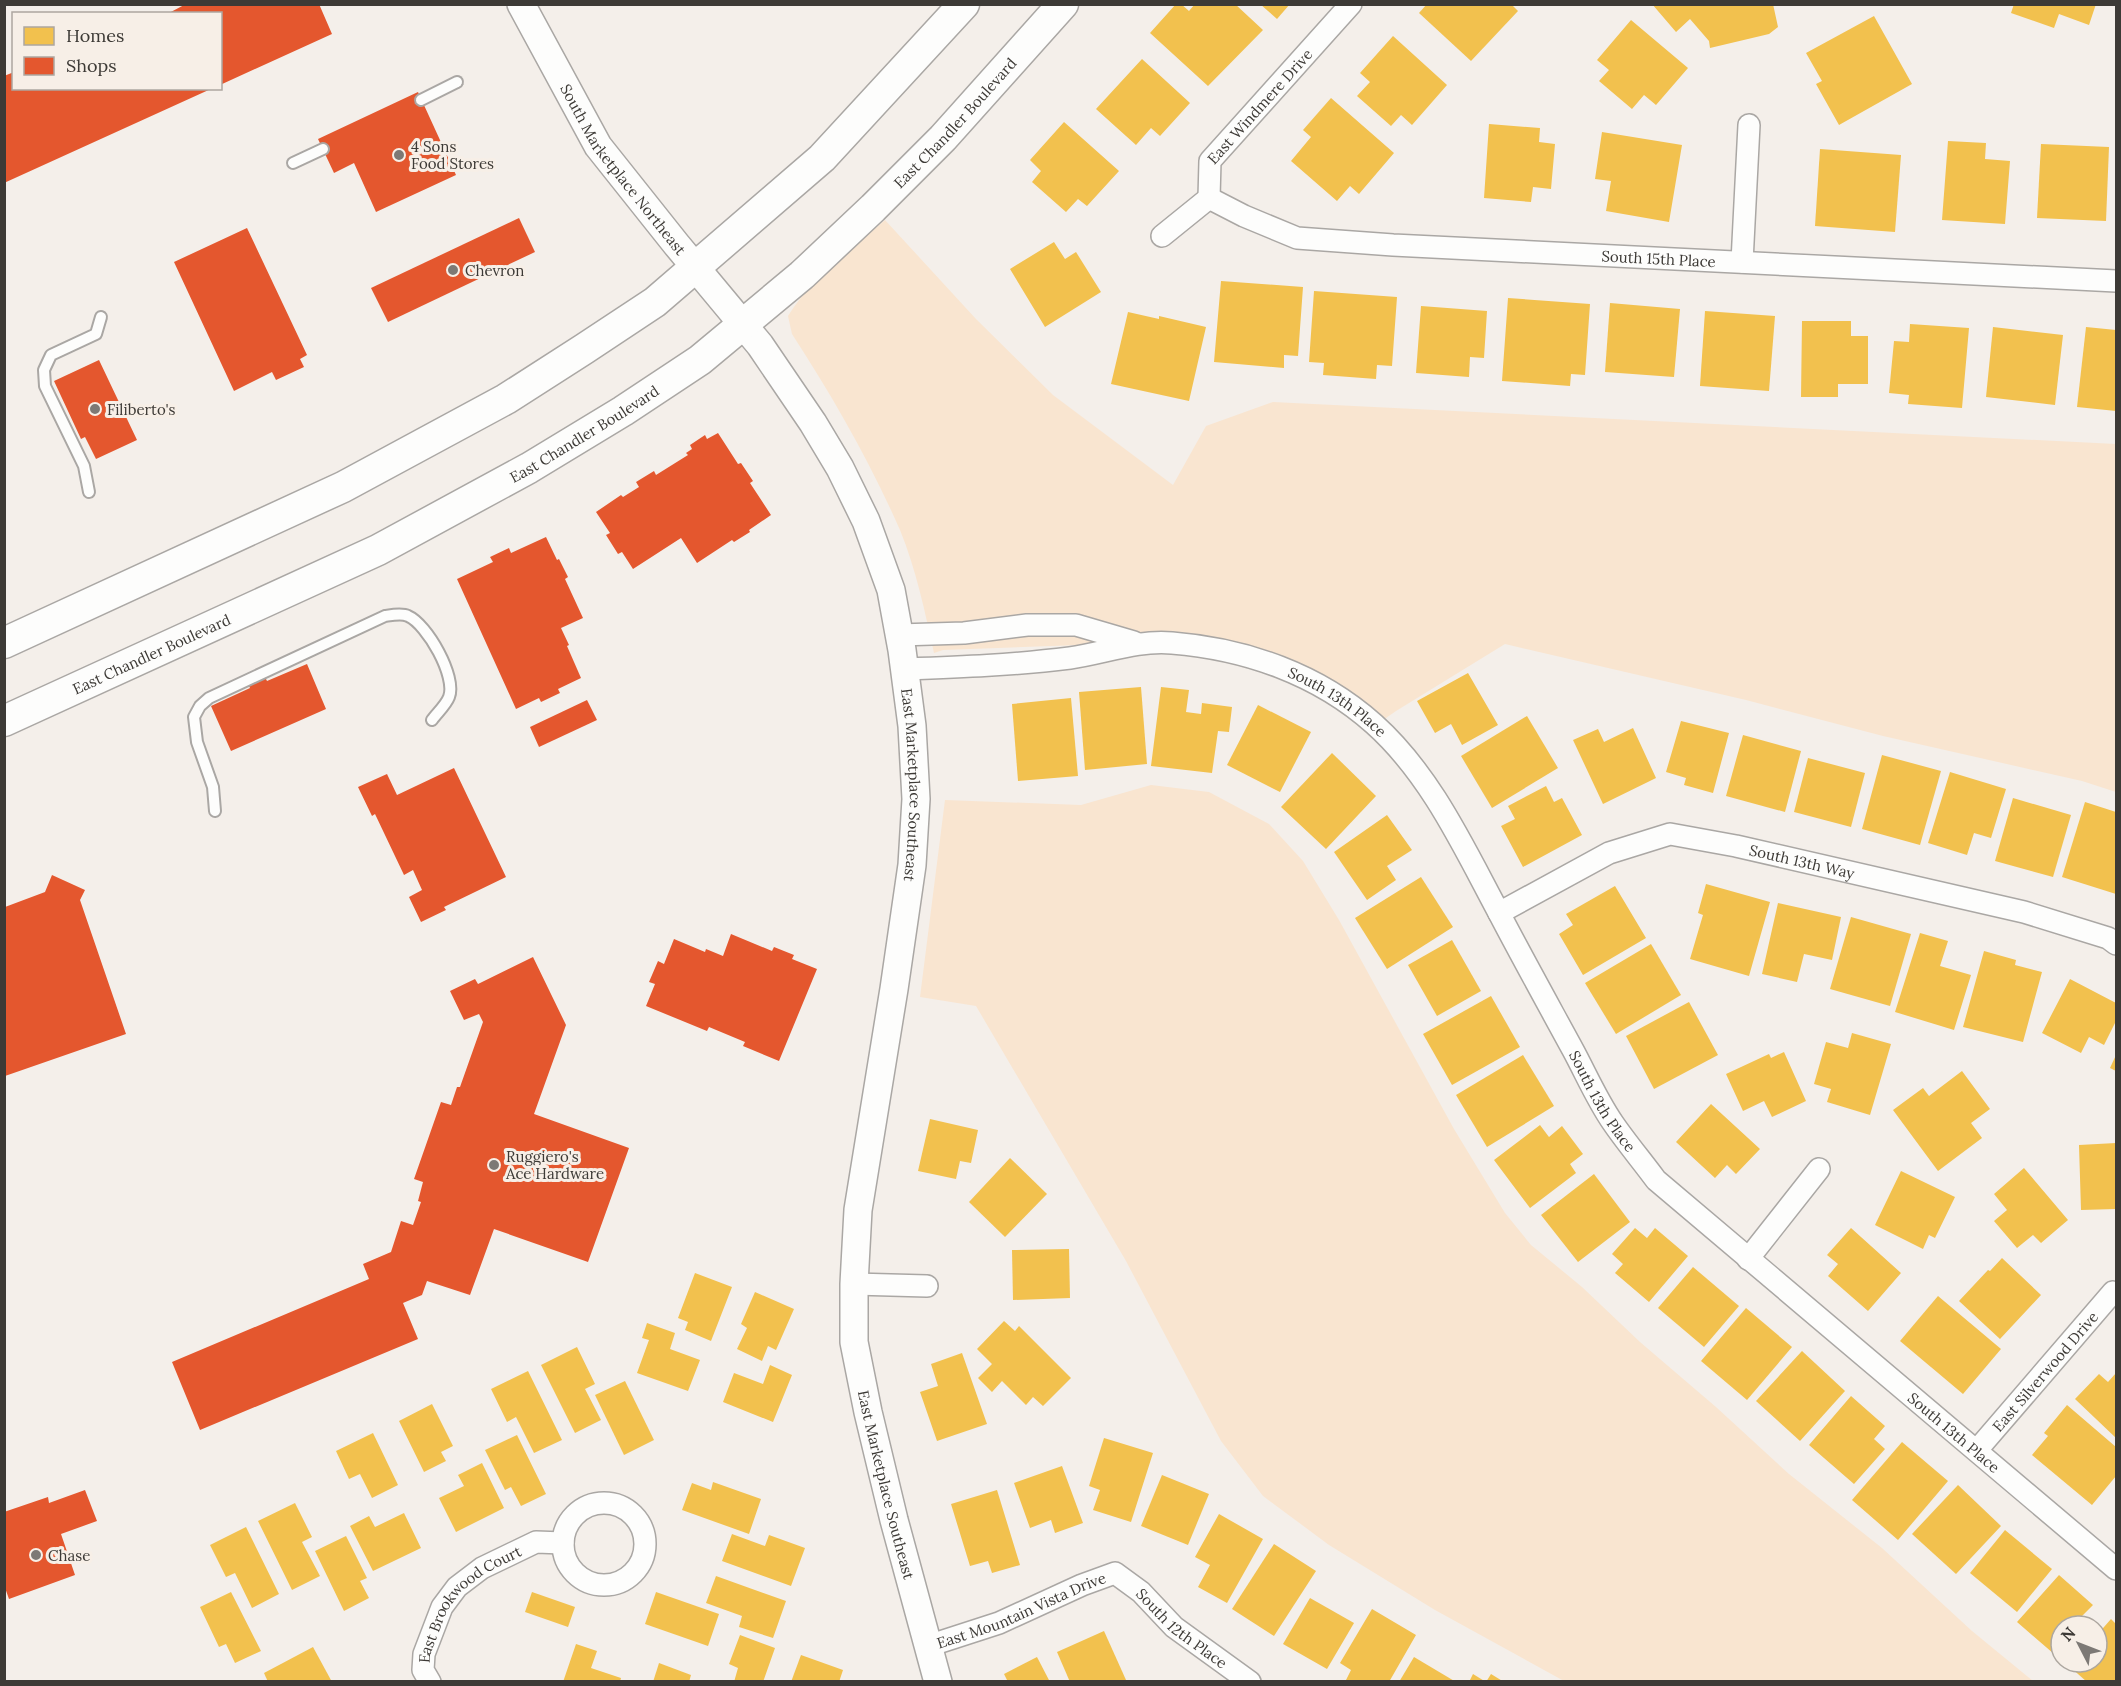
<svg xmlns="http://www.w3.org/2000/svg" width="2121" height="1686" font-family="Lora,serif">
	<style>
		.green { fill: #f9e5d0 }
		.homes { fill: #f2c14e }
		.shops { fill: #e4572e }
		.lines { fill: none; stroke-linecap: round; stroke-linejoin: round }
		.service-casing { stroke: #aaa7a4; stroke-width: 14 }
		.minor-casing { stroke: #aaa7a4; stroke-width: 24 }
		.tertiary-casing { stroke: #aaa7a4; stroke-width: 30 }
		.secondary-casing { stroke: #aaa7a4; stroke-width: 33 }
		.service { stroke: #fdfdfc; stroke-width: 10 }
		.minor { stroke: #fdfdfc; stroke-width: 21 }
		.tertiary { stroke: #fdfdfc; stroke-width: 27 }
		.secondary { stroke: #fdfdfc; stroke-width: 30 }
		.poi-dot { fill: #7d7975; stroke: #f7efe7; stroke-width: 2 }
		.labels { text-anchor: middle; dominant-baseline: central; stroke-width: 6; stroke-linejoin: round; paint-order: stroke }
		.street-label { font-size: 15px; fill: #3d3a36; stroke: #f7efe7 }
		.poi-label { font-size: 15px; fill: #3d3a36; stroke: #f7efe7; text-anchor: start }
	</style>
	<rect width="100%" height="100%" fill="#f4efea"/>
	<!-- green -->
	<g class="green">
		<path d="M885 220 976 319 1053 395 1173 485 1206 426 1273 402 2116 444V792L2082 781 1883 736 1746 700 1505 644 1396 711 1376 725 1291 671 1137 643 943 650 934 653C925 612 916 569 900 530 870 462 833 397 792 334L788 316C812 277 851 250 885 220Z"/>
		<polygon points="1151,785 1209,792 1269,824 1303,861 1339,920 1454,1129 1505,1213 1531,1245 1582,1287 1640,1342 1716,1407 1789,1474 1882,1548 1972,1631 2033,1681 1564,1681 1435,1610 1329,1545 1263,1496 1221,1441 1126,1261 976,1006 920,997 945,800 1081,805"/>
	</g>
	<!-- homes -->
	<g class="homes">
		<polygon points="1176,4 1181,4 1189,11 1195,4 1235,4 1263,30 1208,86 1150,33"/>
		<polygon points="1260,4 1290,4 1277,19"/>
		<polygon points="1427,4 1511,4 1518,11 1471,61 1419,13"/>
		<polygon points="1652,4 1773,4 1778,27 1769,34 1710,48 1709,41 1690,19 1676,32"/>
		<polygon points="2014,4 2096,4 2089,25 2059,14 2054,28 2011,13"/>
		<polygon points="1874,16 1912,84 1839,125 1816,84 1822,81 1806,53"/>
		<polygon points="1631,20 1688,68 1656,105 1644,95 1632,109 1599,81 1609,70 1597,60"/>
		<polygon points="1393,36 1447,85 1412,125 1401,115 1391,126 1357,96 1370,82 1360,73"/>
		<polygon points="1142,59 1190,103 1160,136 1151,128 1136,145 1096,109"/>
		<polygon points="1331,98 1394,153 1359,194 1350,186 1337,201 1291,161 1311,137 1303,130"/>
		<polygon points="1064,122 1119,171 1087,206 1078,199 1066,212 1032,182 1041,171 1030,160"/>
		<polygon points="1489,124 1540,128 1539,142 1555,144 1551,189 1533,187 1531,202 1484,198"/>
		<polygon points="1602,132 1682,145 1669,222 1606,211 1611,181 1595,179"/>
		<polygon points="1948,141 1986,143 1985,159 2010,161 2005,224 1942,220"/>
		<polygon points="2041,144 2109,147 2106,221 2037,218"/>
		<polygon points="1820,149 1901,155 1895,232 1815,226"/>
		<polygon points="1054,242 1065,259 1076,252 1101,292 1045,327 1010,269"/>
		<polygon points="1221,281 1303,287 1298,356 1284,355 1284,368 1214,362"/>
		<polygon points="1314,291 1397,297 1392,366 1377,365 1376,379 1323,375 1324,363 1309,362"/>
		<polygon points="1508,298 1590,304 1585,375 1571,374 1570,386 1502,381"/>
		<polygon points="1610,303 1680,309 1674,377 1605,372"/>
		<polygon points="1421,306 1487,311 1484,358 1470,357 1469,377 1416,373"/>
		<polygon points="1705,311 1775,316 1769,391 1700,386"/>
		<polygon points="1128,312 1159,319 1159,316 1206,327 1189,401 1111,384"/>
		<polygon points="1802,321 1851,321 1851,336 1868,336 1868,384 1838,384 1838,397 1801,397"/>
		<polygon points="1910,324 1969,328 1962,408 1908,404 1909,395 1889,393 1894,341 1909,342"/>
		<polygon points="1993,327 2063,335 2055,405 1986,397"/>
		<polygon points="2086,327 2116,330 2116,411 2077,407"/>
		<polygon points="1468,673 1498,725 1462,745 1451,724 1435,733 1417,701"/>
		<polygon points="1141,687 1147,764 1085,770 1079,692"/>
		<polygon points="1161,687 1189,690 1186,712 1201,714 1202,703 1232,707 1229,732 1218,731 1212,773 1151,766"/>
		<polygon points="1071,698 1078,776 1018,781 1012,704"/>
		<polygon points="1258,705 1311,732 1280,792 1227,765"/>
		<polygon points="1527,716 1558,768 1492,808 1461,756"/>
		<polygon points="1681,721 1729,733 1713,793 1684,785 1686,778 1666,772"/>
		<polygon points="1633,728 1656,778 1603,804 1573,740 1598,729 1604,742"/>
		<polygon points="1743,735 1801,751 1785,812 1726,796"/>
		<polygon points="1332,753 1376,796 1326,849 1281,807"/>
		<polygon points="1882,755 1941,771 1920,845 1862,829"/>
		<polygon points="1808,758 1865,773 1851,827 1794,812"/>
		<polygon points="1950,772 2006,789 1991,838 1974,833 1967,855 1928,843"/>
		<polygon points="1546,786 1554,802 1562,798 1582,835 1523,867 1501,826 1515,819 1508,806"/>
		<polygon points="2013,798 2071,815 2053,877 1995,861"/>
		<polygon points="2085,802 2116,812 2116,894 2062,877"/>
		<polygon points="1387,815 1412,850 1387,866 1396,880 1367,900 1334,852"/>
		<polygon points="1421,877 1453,927 1387,969 1355,918"/>
		<polygon points="1706,884 1770,902 1749,976 1690,959 1703,915 1698,913"/>
		<polygon points="1615,886 1646,938 1583,975 1559,934 1573,925 1566,914"/>
		<polygon points="1778,903 1841,917 1832,960 1804,954 1797,982 1762,974"/>
		<polygon points="1851,917 1911,934 1890,1006 1830,989"/>
		<polygon points="1920,933 1948,941 1940,966 1971,975 1954,1030 1895,1012"/>
		<polygon points="1452,940 1481,991 1437,1016 1408,965"/>
		<polygon points="1651,944 1681,995 1616,1034 1585,983"/>
		<polygon points="1984,951 2016,960 2015,965 2042,972 2023,1042 1963,1027"/>
		<polygon points="2070,979 2116,1003 2116,1021 2104,1045 2089,1037 2081,1053 2042,1033"/>
		<polygon points="1491,996 1520,1047 1452,1085 1423,1034"/>
		<polygon points="1689,1002 1718,1055 1654,1089 1626,1036"/>
		<polygon points="1852,1033 1891,1044 1870,1115 1827,1102 1831,1089 1814,1084 1826,1042 1848,1048"/>
		<polygon points="1784,1052 1806,1101 1772,1117 1764,1101 1743,1111 1726,1074 1769,1054 1771,1058"/>
		<polygon points="1523,1055 1554,1106 1487,1147 1456,1095"/>
		<polygon points="2116,1055 2116,1071 2110,1068"/>
		<polygon points="1962,1071 1990,1109 1971,1123 1982,1138 1938,1171 1893,1110 1923,1088 1929,1096"/>
		<polygon points="1711,1104 1760,1149 1736,1174 1727,1165 1715,1178 1676,1142"/>
		<polygon points="930,1119 978,1130 971,1163 960,1161 956,1179 918,1171"/>
		<polygon points="1540,1125 1549,1137 1562,1126 1583,1154 1570,1164 1576,1173 1530,1208 1494,1160"/>
		<polygon points="2116,1143 2116,1209 2081,1210 2079,1145"/>
		<polygon points="1010,1158 1047,1194 1005,1237 969,1202"/>
		<polygon points="2024,1168 2068,1220 2041,1243 2033,1235 2017,1248 1994,1221 2007,1210 1994,1194"/>
		<polygon points="1901,1171 1955,1197 1935,1238 1929,1235 1923,1249 1875,1225"/>
		<polygon points="1594,1174 1630,1222 1578,1262 1541,1215"/>
		<polygon points="1635,1228 1647,1238 1655,1228 1688,1256 1649,1302 1615,1273 1623,1264 1612,1254"/>
		<polygon points="1851,1228 1901,1273 1868,1311 1828,1276 1838,1264 1827,1255"/>
		<polygon points="1069,1249 1070,1298 1013,1300 1012,1250"/>
		<polygon points="2002,1258 2041,1295 2000,1339 1959,1301 1988,1270 1990,1271"/>
		<polygon points="1693,1267 1739,1306 1704,1347 1658,1308"/>
		<polygon points="695,1273 732,1287 711,1341 685,1330 688,1322 678,1318"/>
		<polygon points="755,1292 794,1309 776,1350 768,1346 762,1361 737,1349 747,1328 741,1324"/>
		<polygon points="1938,1296 2001,1349 1963,1394 1900,1341"/>
		<polygon points="1746,1308 1792,1347 1747,1400 1701,1361"/>
		<polygon points="1004,1321 1015,1331 1019,1326 1071,1378 1043,1406 1033,1397 1026,1405 1002,1381 992,1392 978,1378 992,1364 977,1349"/>
		<polygon points="647,1323 675,1333 670,1349 700,1360 688,1391 637,1373 649,1340 642,1338"/>
		<polygon points="577,1347 595,1384 585,1389 601,1420 575,1433 541,1365"/>
		<polygon points="1802,1351 1845,1391 1800,1441 1756,1401"/>
		<polygon points="962,1353 987,1424 937,1441 920,1392 938,1386 931,1364"/>
		<polygon points="770,1365 792,1375 773,1422 723,1402 734,1373 763,1384"/>
		<polygon points="528,1371 562,1440 534,1453 516,1417 507,1422 491,1389"/>
		<polygon points="2116,1373 2116,1438 2075,1399 2099,1374 2108,1382"/>
		<polygon points="625,1381 654,1440 624,1455 595,1395"/>
		<polygon points="1851,1396 1885,1426 1874,1439 1885,1449 1854,1484 1809,1445"/>
		<polygon points="432,1404 453,1446 441,1452 446,1461 424,1472 399,1421"/>
		<polygon points="2067,1405 2116,1447 2116,1476 2092,1505 2032,1455 2048,1436 2044,1433"/>
		<polygon points="373,1433 398,1485 372,1498 360,1474 349,1479 336,1451"/>
		<polygon points="517,1435 546,1494 521,1506 511,1487 505,1490 485,1450"/>
		<polygon points="1104,1438 1153,1453 1131,1522 1093,1510 1100,1490 1089,1486"/>
		<polygon points="1902,1442 1948,1481 1898,1540 1852,1500"/>
		<polygon points="482,1463 504,1508 456,1532 439,1498 464,1486 458,1475"/>
		<polygon points="1062,1466 1083,1523 1055,1533 1051,1520 1030,1528 1014,1483"/>
		<polygon points="1162,1475 1209,1494 1188,1545 1141,1526"/>
		<polygon points="713,1482 761,1499 749,1534 682,1510 692,1483 711,1490"/>
		<polygon points="1958,1485 2001,1526 1956,1574 1912,1534"/>
		<polygon points="997,1490 1020,1565 992,1573 988,1561 970,1566 951,1504"/>
		<polygon points="295,1503 312,1537 302,1542 320,1576 292,1590 258,1521"/>
		<polygon points="404,1513 421,1548 373,1571 350,1526 369,1516 375,1527"/>
		<polygon points="1219,1514 1263,1539 1227,1603 1198,1587 1210,1565 1195,1557"/>
		<polygon points="246,1527 279,1594 252,1608 235,1573 226,1577 210,1545"/>
		<polygon points="2005,1530 2052,1569 2017,1612 1970,1573"/>
		<polygon points="732,1534 765,1546 769,1535 805,1548 791,1586 722,1561"/>
		<polygon points="346,1536 367,1578 360,1581 369,1598 344,1611 315,1551"/>
		<polygon points="1274,1544 1316,1571 1274,1636 1232,1609"/>
		<polygon points="2059,1575 2093,1605 2082,1616 2093,1626 2061,1626 2061,1660 2017,1622"/>
		<polygon points="716,1576 786,1601 773,1638 739,1627 742,1616 706,1603"/>
		<polygon points="231,1592 261,1651 235,1663 226,1644 219,1647 200,1607"/>
		<polygon points="532,1592 575,1607 568,1627 525,1612"/>
		<polygon points="656,1592 719,1614 708,1646 645,1624"/>
		<polygon points="1310,1598 1354,1623 1327,1669 1283,1644"/>
		<polygon points="1372,1609 1416,1635 1389,1682 1345,1682 1351,1670 1340,1663"/>
		<polygon points="2111,1619 2116,1624 2116,1682 2087,1682 2069,1666 2073,1662 2097,1662 2097,1635"/>
		<polygon points="1104,1631 1126,1680 1070,1682 1057,1652"/>
		<polygon points="740,1635 775,1648 763,1682 734,1682 738,1668 729,1664"/>
		<polygon points="576,1644 597,1651 591,1668 621,1678 620,1682 563,1682"/>
		<polygon points="313,1647 332,1682 268,1682 264,1673"/>
		<polygon points="801,1655 843,1670 839,1682 791,1682"/>
		<polygon points="1037,1657 1050,1682 1008,1682 1004,1674"/>
		<polygon points="1414,1657 1456,1682 1399,1682"/>
		<polygon points="659,1663 691,1675 689,1682 653,1682"/>
		<polygon points="1473,1674 1486,1682 1469,1682"/>
		<polygon points="1491,1674 1504,1682 1486,1682"/>
	</g>
	<!-- shops -->
	<g class="shops">
		<polygon points="186,4 319,4 332,34 220,85 220,14 167,14"/>
		<polygon points="14,72 14,88 213,88 4,183 4,76"/>
		<polygon points="418,92 456,175 376,212 354,163 334,173 318,139"/>
		<polygon points="519,218 535,252 388,322 371,288"/>
		<polygon points="247,228 307,355 300,359 304,367 276,380 272,372 234,391 174,262"/>
		<polygon points="99,360 137,440 96,459 85,437 81,439 54,381"/>
		<polygon points="718,433 738,464 741,463 753,481 750,483 771,515 749,530 750,532 734,542 732,540 697,563 681,538 633,569 622,552 618,554 606,535 610,533 596,512 621,495 623,497 639,487 636,482 654,471 656,475 688,455 686,453 692,449 690,445 705,435 707,439"/>
		<polygon points="546,537 557,560 559,559 568,577 565,579 583,618 561,628 569,645 567,646 581,678 558,689 560,693 541,702 539,698 516,709 457,579 493,562 490,557 509,548 511,553"/>
		<polygon points="307,664 326,709 231,751 211,706 250,688 248,684 265,677 267,681"/>
		<polygon points="587,700 597,720 539,747 530,727"/>
		<polygon points="454,768 506,877 444,907 446,910 421,922 409,897 422,890 413,870 404,875 375,814 372,816 358,787 387,774 397,795"/>
		<polygon points="52,875 85,890 80,900 126,1034 5,1076 5,907 45,892"/>
		<polygon points="731,934 772,951 774,947 794,955 792,959 817,969 779,1061 743,1046 745,1042 709,1027 707,1031 646,1006 655,984 649,982 658,961 664,964 674,939 705,952 706,949 723,956"/>
		<polygon points="533,957 566,1025 534,1114 629,1148 588,1262 494,1229 470,1295 427,1281 422,1295 403,1303 418,1339 200,1430 172,1362 369,1279 363,1264 391,1252 401,1221 413,1225 421,1202 418,1201 423,1182 414,1179 441,1102 451,1105 457,1087 460,1087 483,1022 479,1014 464,1020 450,991 475,979 478,984"/>
		<polygon points="85,1490 97,1521 61,1534 75,1575 9,1599 4,1585 4,1512 48,1497 49,1503"/>
	</g>
	<g class="lines">
		<defs>
			<g id="service">
				<polyline points="421,100 457,82"/>
				<polyline points="293,163 323,149"/>
				<polyline points="89,492 84,466 45,386 44,370 51,355 96,334 101,317"/>
				<path d="M215 811 213 787 197 742 194 717 200 706 209 698 385 616C392 615 402 613 408 616 427 624 457 677 449 697 446 705 437 713 432 720"/>
			</g>
			<g id="minor">
				<path id="s1" d="M1209 198 1244 216 1297 238 1393 245 2116 281"/>
				<path id="s2" d="M1209 198 1210 161 1351 4"/>
				<polyline points="1162,236 1209,198"/>
				<polyline points="1742,262 1749,125"/>
				<polyline points="899,635 964,633 1027,625 1076,625 1134,642"/>
				<path id="s3" d="M905 669C960 667 1015 665 1070 658 1105 653 1136 640 1172 643 1246 649 1318 674 1374 724 1431 775 1464 848 1499 913 1523 959 1548 1004 1573 1050 1586 1074 1597 1100 1613 1123 1626 1142 1642 1161 1656 1180L2116 1569"/>
				<path id="s4" d="M1499 913 1609 853 1670 834 1736 846 2024 912 2108 938 2116 944"/>
				<polyline points="1748,1259 1819,1169"/>
				<polyline points="854,1284 927,1286"/>
				<path id="s5" d="M1977 1450 2113 1292"/>
				<circle cx="604" cy="1544" r="41"/>
				<path id="s6" d="M928 1646 999 1623 1082 1585 1115 1573 1141 1592 1174 1627 1250 1682"/>
				<path id="s7" d="M430 1682 423 1670 424 1654 442 1607 457 1587 482 1568 536 1542 563 1543"/>
			</g>
			<g id="tertiary">
				<path id="s8" d="M521 4 598 146 676 244 760 345 813 423 840 468 866 521 891 590 902 650 912 726 916 799 912 865 894 989 858 1210 854 1284V1342L868 1412 894 1520 938 1682"/>
			</g>
			<g id="secondary">
				<polyline points="4,643 343,487 506,399 584,349 655,302 822,158 964,4"/>
				<path id="s9" d="M4 721 378 550 529 468 623 411 700 360 802 275 873 208 943 138 1063 4"/>
			</g>
		</defs>
		<!-- service casing -->
		<use href="#service" class="service-casing"/>
		<!-- minor casing -->
		<use href="#minor" class="minor-casing"/>
		<!-- tertiary casing -->
		<use href="#tertiary" class="tertiary-casing"/>
		<!-- secondary casing -->
		<use href="#secondary" class="secondary-casing"/>
		<!-- service -->
		<use href="#service" class="service"/>
		<!-- minor -->
		<use href="#minor" class="minor"/>
		<!-- tertiary -->
		<use href="#tertiary" class="tertiary"/>
		<!-- secondary -->
		<use href="#secondary" class="secondary"/>
	</g>
	<!-- markers -->
	<g class="poi-dot">
		<circle cx="399" cy="155" r="6"/>
		<circle cx="453" cy="270" r="6"/>
		<circle cx="95" cy="409" r="6"/>
		<circle cx="494" cy="1165" r="6"/>
		<circle cx="36" cy="1555" r="6"/>
	</g>
	<g class="labels">
		<!-- street labels -->
		<g class="street-label">
			<text stroke="none"><textPath href="#s2" startOffset="111">East Windmere Drive</textPath></text>
			<text stroke="none"><textPath href="#s9" startOffset="1134">East Chandler Boulevard</textPath></text>
			<text stroke="none"><textPath href="#s8" startOffset="195">South Marketplace Northeast</textPath></text>
			<text stroke="none"><textPath href="#s1" startOffset="459">South 15th Place</textPath></text>
			<text stroke="none"><textPath href="#s9" startOffset="648">East Chandler Boulevard</textPath></text>
			<text stroke="none"><textPath href="#s9" startOffset="162">East Chandler Boulevard</textPath></text>
			<text stroke="none"><textPath href="#s3" startOffset="447">South 13th Place</textPath></text>
			<text stroke="none"><textPath href="#s8" startOffset="894">East Marketplace Southeast</textPath></text>
			<text stroke="none"><textPath href="#s4" startOffset="324">South 13th Way</textPath></text>
			<text stroke="none"><textPath href="#s3" startOffset="933">South 13th Place</textPath></text>
			<text stroke="none"><textPath href="#s5" startOffset="104">East Silverwood Drive</textPath></text>
			<text stroke="none"><textPath href="#s3" startOffset="1419">South 13th Place</textPath></text>
			<text stroke="none"><textPath href="#s8" startOffset="1602">East Marketplace Southeast</textPath></text>
			<text stroke="none"><textPath href="#s7" startOffset="100">East Brookwood Court</textPath></text>
			<text stroke="none"><textPath href="#s6" startOffset="100">East Mountain Vista Drive</textPath></text>
			<text stroke="none"><textPath href="#s6" startOffset="288">South 12th Place</textPath></text>
		</g>
		<!-- poi labels -->
		<g class="poi-label">
			<text x="411" y="146">4 Sons<tspan x="411" dy="17">Food Stores</tspan></text>
			<text x="465" y="270">Chevron</text>
			<text x="107" y="409">Filiberto's</text>
			<text x="506" y="1156">Ruggiero's<tspan x="506" dy="17">Ace Hardware</tspan></text>
			<text x="48" y="1555">Chase</text>
		</g>
	</g>
	<!-- border -->
	<rect width="2121" height="1686" fill="none" stroke="#3d3a36" stroke-width="12"/>
	<!-- legend -->
	<rect x="12" y="12" width="210" height="78" fill="#f7efe7" stroke="#ada7a0" stroke-width="1.5"/>
	<rect x="24" y="27" width="30" height="18" fill="#f2c14e" stroke="#ada7a0" stroke-width="1.5"/>
	<text x="66" y="42" font-size="18" fill="#3d3a36">Homes</text>
	<rect x="24" y="57" width="30" height="18" fill="#e4572e" stroke="#ada7a0" stroke-width="1.5"/>
	<text x="66" y="72" font-size="18" fill="#3d3a36">Shops</text>
	<!-- north arrow -->
	<g transform="translate(2079 1644) rotate(312)"><circle r="28" fill="#f7efe7" stroke="#ada7a0" stroke-width="1.5"/>
	<path d="M0-4.5L10 22L0 15L-10 22Z" fill="#7d7975"/>
	<text y="-9" font-size="16" font-weight="bold" text-anchor="middle" fill="#3d3a36">N</text>
	</g>
</svg>
